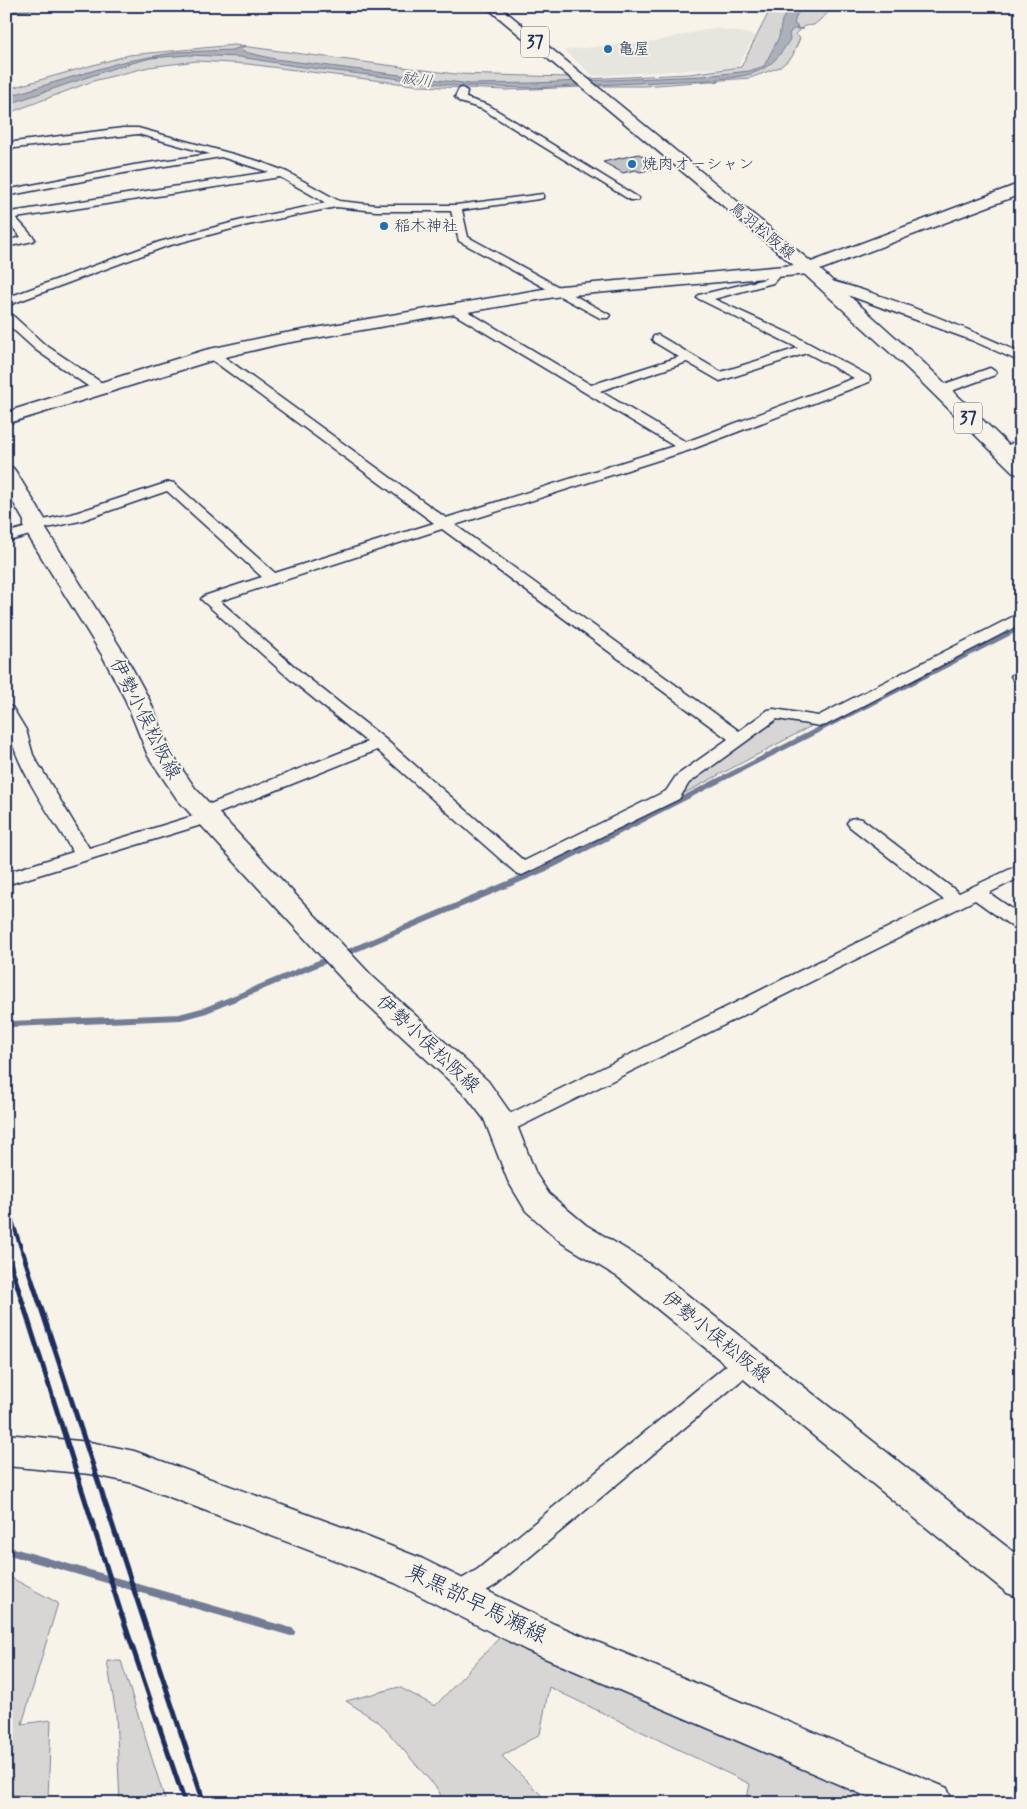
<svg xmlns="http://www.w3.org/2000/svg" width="1027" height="1809" font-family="Mynerve,'Klee One',sans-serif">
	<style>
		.built { fill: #e6e5de }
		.green { fill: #d7d6d4; stroke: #798299 }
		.water { fill: #acb0b9; stroke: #727c95 }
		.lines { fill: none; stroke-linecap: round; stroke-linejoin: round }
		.stream-far3 { stroke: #727c95; stroke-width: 3 }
		.stream-far2 { stroke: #727c95; stroke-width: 5 }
		.stream-far1 { stroke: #727c95; stroke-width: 6 }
		.stream { stroke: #727c95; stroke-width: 8 }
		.building { fill: #c0c3c5; stroke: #1b2f5e }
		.street-casing { stroke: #1b2f5e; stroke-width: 3 }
		.secondary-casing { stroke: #1b2f5e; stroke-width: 3 }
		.primary-casing { stroke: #1b2f5e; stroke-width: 3 }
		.street { fill: #f7f3e8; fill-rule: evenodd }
		.secondary { fill: #f7f3e8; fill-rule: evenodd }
		.primary { fill: #f7f3e8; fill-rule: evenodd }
		.rail-far1 { stroke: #1b2f5e; stroke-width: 4 }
		.rail { stroke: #1b2f5e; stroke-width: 5 }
		.poi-dot { fill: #1f6fb2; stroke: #f7f3e8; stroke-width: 2 }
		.labels { text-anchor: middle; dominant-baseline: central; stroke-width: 4; stroke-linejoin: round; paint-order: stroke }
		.far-poi-label { font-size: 16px; fill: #1b2f5e; stroke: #f7f3e8; text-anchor: start }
		.far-water-label { font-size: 16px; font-style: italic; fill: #465679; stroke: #f7f3e8 }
		.far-street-label { font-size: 16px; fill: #1b2f5e; stroke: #f7f3e8 }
		.shield { fill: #f7f3e8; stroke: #5d6a87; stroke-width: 1 }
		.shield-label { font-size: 18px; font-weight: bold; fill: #1b2f5e }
		.street-label { font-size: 19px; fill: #1b2f5e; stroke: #f7f3e8 }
		.near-street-label { font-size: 22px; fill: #1b2f5e; stroke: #f7f3e8 }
	</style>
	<rect width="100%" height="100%" fill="#f7f3e8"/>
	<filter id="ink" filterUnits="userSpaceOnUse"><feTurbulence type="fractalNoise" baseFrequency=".02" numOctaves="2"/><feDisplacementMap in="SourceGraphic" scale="10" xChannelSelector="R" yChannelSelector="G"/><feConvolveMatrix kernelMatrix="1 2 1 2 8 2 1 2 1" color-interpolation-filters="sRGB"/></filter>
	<g filter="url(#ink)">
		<!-- built -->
		<polygon class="built" points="714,28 755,35 738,67 593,76 564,50 656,41"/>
		<!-- green -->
		<g class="green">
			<polygon points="772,6 836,6 814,25 804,26 795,34 800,38 792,57 780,67 750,78 643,86 595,86 586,79 689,74 741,67"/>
			<polygon points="234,45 455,74 569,77 582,87 506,90 421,86 248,64 197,61 149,67 93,81 6,114 6,95 15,92 11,88 129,55"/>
			<polygon points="775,718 815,724 683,794 688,782"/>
			<polygon points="6,1575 58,1603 22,1724 51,1720 48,1799 6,1794"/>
			<polygon points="501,1636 893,1803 746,1803 750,1784 549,1687 540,1734 502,1756 547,1801 560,1803 443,1803 439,1791 380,1723 346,1701 399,1687 435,1706"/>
			<polygon points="107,1661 121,1661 166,1803 120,1803 116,1714"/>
		</g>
		<!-- water -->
		<path class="water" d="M791 6H804L796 16 794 24 798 26 796 28 804 29H793L789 34 790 39C771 73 752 76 717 79L718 82 711 80 680 81 531 88 458 86 295 66 240 57 187 55 151 58 117 67 6 105V93L9 96 122 62 178 52 233 50 245 45 240 51 275 59 470 84 534 83 704 76 749 71 764 66 779 37 782 20Z"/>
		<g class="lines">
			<!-- stream-far3 -->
			<polyline class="stream-far3" points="6,12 59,6"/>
			<!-- stream-far2 -->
			<polyline class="stream-far2" points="643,819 1021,627"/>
			<!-- stream-far1 -->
			<g class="stream-far1">
				<polyline points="346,953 546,868 645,818"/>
				<polyline points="10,1024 180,1017 206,1010 329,959"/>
			</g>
			<!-- stream -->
			<polyline class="stream" points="6,1550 291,1632"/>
		</g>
		<!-- building -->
		<polygon class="building" points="639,154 661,167 640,172 635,170 623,173 603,162"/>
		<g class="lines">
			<defs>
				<g id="street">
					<polygon points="462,88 467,91 466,98 488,105 639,198 638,200 630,200 482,109 460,102 455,97 459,89"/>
					<polygon points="123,128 138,128 258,161 287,172 339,201 376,205 456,205 543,194 543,198 539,199 462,210 468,237 610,315 608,318 600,318 459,241 451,211 376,211 336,207 243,226 167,246 6,306 6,298 159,242 242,220 326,203 280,177 16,218 35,239 33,241 6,247 6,241 21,237 6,220 6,210 11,212 269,172 221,157 134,171 6,196 6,190 134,165 210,154 138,134 6,149 6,143"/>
					<path d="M776 270 782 273 773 283 714 299 797 337 869 376 870 379 869 382 690 450 455 525 739 731 768 710 774 709 818 716 1016 615 1021 613V624L826 725 820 726 777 719 689 783 679 799 522 875 516 873 377 750 212 816 214 818 211 822 6 885V873L73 852C47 809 6 757 6 706L12 707 26 730 33 755 89 848 193 816 195 810 367 742 291 680 204 602 201 599 204 596 262 577 167 491 80 521 42 529 40 532 6 542V533L27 527 29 523 72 514 169 482 174 483 275 573 434 523 208 357 206 354 208 351H216L446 518 674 446 449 311 447 308 449 305H457L591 385 679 357 654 342 652 339 654 336 658 335 721 372 798 348 697 298 699 295 765 279 772 271ZM807 353 854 378 686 442 600 391 687 362 720 381ZM442 529 728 739 676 776 666 791 524 861 385 739 303 674 220 601Z"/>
					<path d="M824 279C888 295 961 326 1021 353V362L971 340 820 285V281Z"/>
					<polygon points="6,312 10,313 44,344 105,385 106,388 105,391 95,391 36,350 6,323"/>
					<polygon points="990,368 996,372 995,375 946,393 936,393 935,390 936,387"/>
					<polygon points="1021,439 1021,448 1003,455 996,451"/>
					<polygon points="1019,671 1021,672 1021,682 1013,679 1011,676"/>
					<polygon points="856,818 862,819 959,893 1021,864 1021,877 989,893 1021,915 1021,930 1014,928 975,900 511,1131 503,1134 495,1131 492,1126 495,1121 944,900 850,827 847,823 850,819"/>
					<polygon points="747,1352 755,1355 759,1362 755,1369 496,1585 459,1607 450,1604 446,1595 450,1586 478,1569 739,1355"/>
				</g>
				<g id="secondary">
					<polygon points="1021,183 1021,194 809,274 561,296 280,344 217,359 6,424 6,412 205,350 280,334 561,286 806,264"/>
					<polygon points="6,466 13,468 16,472 46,521 46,529 125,655 149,699 173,756 195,788 372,976 488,1081 514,1118 536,1174 549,1194 586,1225 642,1259 1021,1558 1021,1598 1007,1593 618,1277 562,1243 526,1211 508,1181 484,1119 467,1097 352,990 177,799 148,756 125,699 102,655 24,529 24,521 6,490"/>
					<polygon points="6,1434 90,1442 134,1451 342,1527 423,1559 554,1624 947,1788 953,1803 882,1803 526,1650 395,1583 133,1483 90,1474 6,1466"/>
				</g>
				<polygon id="primary" points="485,6 499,6 815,265 923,362 1021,457 1021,475 1014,473 909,370 803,273"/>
			</defs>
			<!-- street casing -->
			<use href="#street" class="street-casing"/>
			<!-- secondary casing -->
			<use href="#secondary" class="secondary-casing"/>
			<!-- primary casing -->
			<use href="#primary" class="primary-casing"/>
			<!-- street -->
			<use href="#street" class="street"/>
			<!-- secondary -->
			<use href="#secondary" class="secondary"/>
			<!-- primary -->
			<use href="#primary" class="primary"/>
			<!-- rail-far1 -->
			<g class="rail-far1">
				<polyline points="6,1202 23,1254"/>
				<polyline points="6,1250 7,1254"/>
			</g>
			<!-- rail -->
			<g class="rail">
				<polyline points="7,1253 120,1610 185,1803"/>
				<polyline points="23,1253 204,1803"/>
			</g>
		</g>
	</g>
	<!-- markers -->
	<g class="poi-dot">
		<circle cx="608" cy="49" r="5"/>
		<circle cx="632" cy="164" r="5"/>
		<circle cx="384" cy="226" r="5"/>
	</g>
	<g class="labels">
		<!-- far-poi labels -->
		<g class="far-poi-label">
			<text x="618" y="49">亀屋</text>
			<text x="642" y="164">焼肉オーシャン</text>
			<text x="394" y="226">稲木神社</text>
		</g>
		<!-- far-water labels -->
		<g class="far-water-label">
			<text transform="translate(417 80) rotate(8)">祓川</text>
		</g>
		<!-- far-street labels -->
		<g class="far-street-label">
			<text transform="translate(762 231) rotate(40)">鳥羽松阪線</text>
		</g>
		<!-- shield labels -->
		<g class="shield">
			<rect x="521" y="26.5" width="28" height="31" rx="4"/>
			<rect x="954" y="402.5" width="28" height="31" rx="4"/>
		</g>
		<g class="shield-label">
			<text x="535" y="42">37</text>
			<text x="968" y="418">37</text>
		</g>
		<!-- street labels -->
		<g class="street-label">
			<text transform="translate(145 719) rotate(63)">伊勢小俣松阪線</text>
			<text transform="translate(428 1044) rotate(43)">伊勢小俣松阪線</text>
			<text transform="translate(716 1337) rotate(39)">伊勢小俣松阪線</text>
		</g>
		<!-- near-street labels -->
		<g class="near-street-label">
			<text transform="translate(476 1604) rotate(26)">東黒部早馬瀬線</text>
		</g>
	</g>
	<!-- margin -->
	<rect width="1027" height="1809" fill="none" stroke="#f7f3e8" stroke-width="25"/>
	<rect x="12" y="12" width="1002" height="1784" fill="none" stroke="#1b2f5e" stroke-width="2" filter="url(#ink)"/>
</svg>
